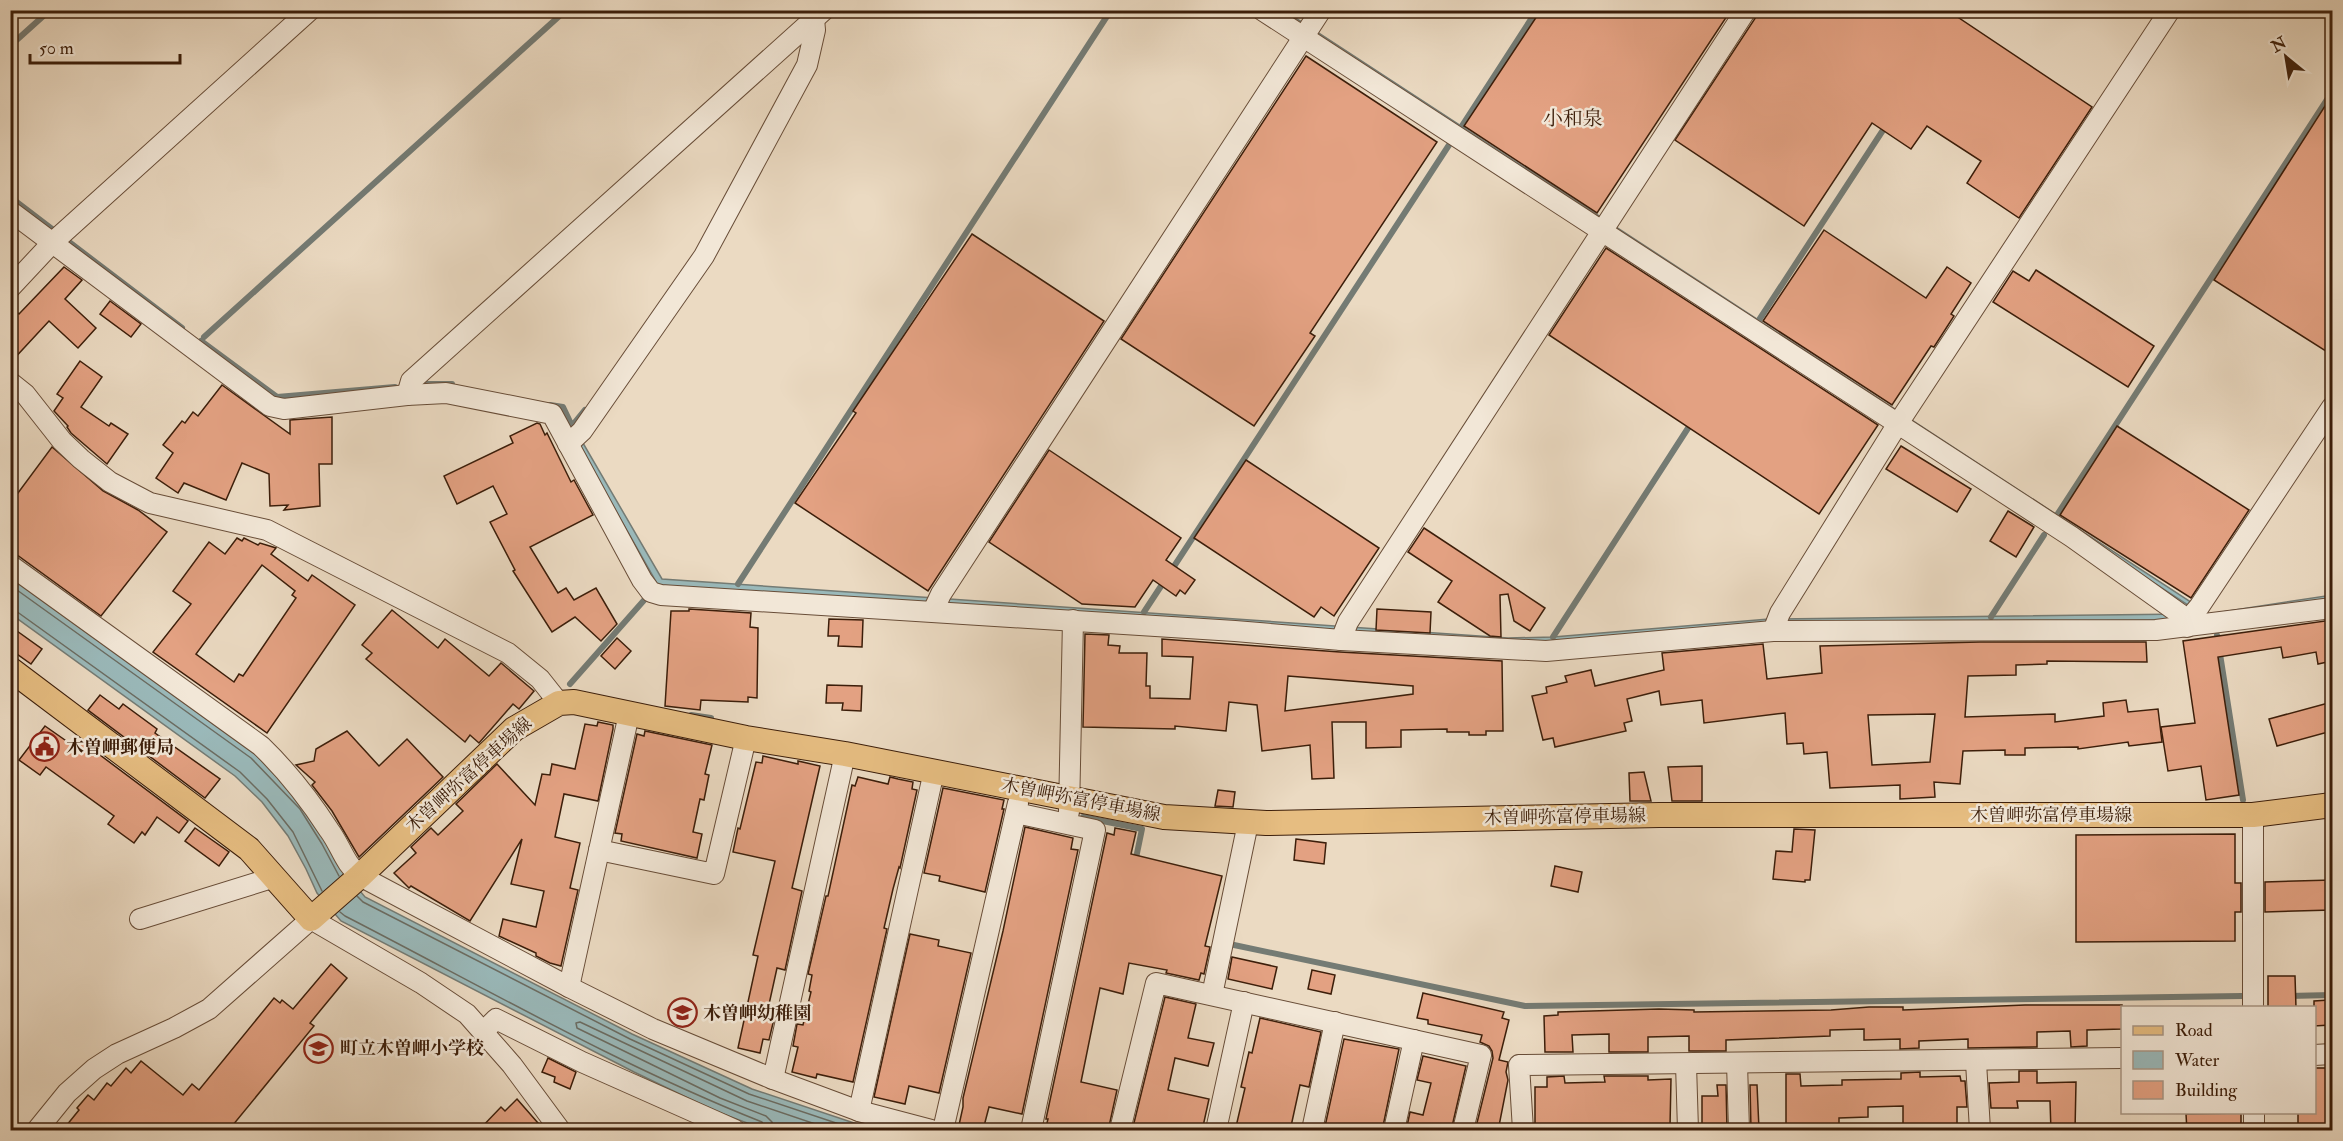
<svg xmlns="http://www.w3.org/2000/svg" width="2343" height="1141" font-family="'IM FELL Double Pica','Noto Serif JP',serif">
	<style>
		.water { fill: #9ab9ba; stroke: #747b74; stroke-width: 1.5 }
		.lines { fill: none; stroke-linecap: round; stroke-linejoin: round }
		.shore { stroke: #6b6c62; stroke-width: 1.5 }
		.stream { stroke: #747b74; stroke-width: 6 }
		.building { fill: #e3a182; stroke: #3c1e0a; stroke-width: 1.5; fill-rule: evenodd }
		.minor-casing { stroke: #684d38; stroke-width: 22 }
		.major-casing { stroke: #3c1e0a; stroke-width: 26 }
		.minor { stroke: #f2e7d7; stroke-width: 20 }
		.major { stroke: #e6bd81; stroke-width: 24 }
		.labels { text-anchor: middle; dominant-baseline: central; stroke-width: 5; stroke-linejoin: round; paint-order: stroke }
		.poi-label { font-size: 18px; font-weight: bold; fill: #3c1e0a; stroke: #f2e7d7; text-anchor: start }
		.street-label { font-size: 18px; fill: #3c1e0a; stroke: #f2e7d7 }
		.neighbourhood-label { font-size: 20px; fill: #3c1e0a; stroke: #f2e7d7 }
	</style>
	<rect width="100%" height="100%" fill="#ebdac2"/>
	<filter id="stains"><feTurbulence type="fractalNoise" baseFrequency=".00333" numOctaves="4"/><feColorMatrix values="0 0 0 0 .2 0 0 0 0 .09 0 0 0 0 .02 0 0 0 .5 -.17"/></filter>
	<radialGradient id="worn" r=".72"><stop offset=".6" stop-color="#630" stop-opacity="0"/><stop offset="1" stop-color="#630" stop-opacity=".3"/></radialGradient>
	<!-- water -->
	<g class="water">
		<polygon points="1277,11 1285,11 2209,614 2332,595 2332,602 2176,620 1787,624 1507,644 658,585 580,448 583,443 662,579 1508,638 1553,637 1769,619 2187,614 2191,607"/>
		<polygon points="11,577 254,753 305,806 343,871 365,897 632,1034 752,1089 875,1130 766,1130 715,1111 634,1072 341,921 317,893 306,869 288,836 262,802 235,776 11,614"/>
	</g>
	<g class="lines">
		<!-- shore -->
		<g class="shore">
			<polyline points="10,585 251,758 300,809 322,844 339,876"/>
			<polyline points="10,610 16,611 240,772 267,799 293,832 322,891"/>
			<polyline points="357,896 363,902 630,1039 749,1094 857,1130"/>
			<path d="M340 912 345 916C483 987 618 1065 762 1122L766 1130"/>
			<polyline points="773,1130 772,1122 766,1116 720,1098 577,1028 576,1023 580,1022 747,1101 833,1130"/>
		</g>
		<!-- stream -->
		<g class="stream">
			<polyline points="2317,10 2332,20"/>
			<polyline points="1953,23 1961,10"/>
			<polyline points="10,46 50,10"/>
			<polyline points="1462,126 1537,10"/>
			<polyline points="10,197 182,328"/>
			<polyline points="1759,320 1887,124"/>
			<polyline points="204,337 566,10"/>
			<polyline points="201,341 277,397 395,387"/>
			<polyline points="423,384 452,384"/>
			<polyline points="550,405 563,407 572,426 585,410"/>
			<polyline points="2057,515 2332,92"/>
			<polyline points="1171,571 1449,145"/>
			<polyline points="738,584 1111,10"/>
			<polyline points="1144,612 1165,580"/>
			<polyline points="1991,617 2044,535"/>
			<polyline points="2217,635 2243,800"/>
			<polyline points="1553,637 1692,422"/>
			<polyline points="570,684 646,598"/>
			<polyline points="691,715 711,718"/>
			<polyline points="1083,817 1142,829 1135,863"/>
			<polyline points="1234,945 1525,1006 2242,996"/>
			<polyline points="2288,996 2332,995"/>
		</g>
	</g>
	<!-- building -->
	<g class="building">
		<polygon points="1541,10 1731,10 1597,213 1464,126"/>
		<polygon points="1758,10 1947,10 2092,107 2019,218 1967,183 1981,161 1927,126 1911,149 1872,123 1804,226 1675,140 1756,17"/>
		<polygon points="1306,56 1437,142 1310,333 1315,336 1254,426 1121,339"/>
		<polygon points="2332,95 2332,355 2214,280"/>
		<polygon points="1824,230 1926,298 1947,267 1971,283 1951,314 1954,316 1934,347 1931,346 1892,405 1763,321"/>
		<polygon points="972,234 1104,321 928,591 795,503 856,413 853,411"/>
		<polygon points="1606,248 1878,425 1819,514 1549,335"/>
		<polygon points="64,267 82,280 65,299 96,328 78,348 49,321 10,363 10,306 19,314"/>
		<polygon points="2036,270 2154,346 2128,387 1993,302 2013,271 2029,281"/>
		<polygon points="110,301 141,324 131,337 100,314"/>
		<polygon points="80,361 102,377 81,407 109,426 111,423 128,434 107,464 71,433 67,427 68,426 54,411 63,398 57,394"/>
		<polygon points="222,385 290,434 290,420 332,417 332,464 319,464 320,506 284,510 288,505 270,506 269,474 242,463 226,500 184,483 178,493 156,478 173,453 163,445 182,421 185,423 193,412 198,416"/>
		<polygon points="537,423 540,424 545,435 547,433 571,482 574,480 593,515 530,547 558,593 566,588 574,600 596,588 617,624 601,641 575,617 552,632 513,571 515,570 490,522 507,514 493,486 457,504 444,476 513,443 510,436"/>
		<polygon points="2117,426 2249,510 2191,598 2060,515"/>
		<polygon points="1901,446 1971,489 1957,512 1886,469"/>
		<polygon points="52,447 103,491 138,510 167,532 101,616 17,555 10,553 10,488 18,493"/>
		<polygon points="1049,450 1181,538 1166,560 1195,580 1185,594 1180,590 1176,596 1153,580 1135,607 1082,604 989,542"/>
		<polygon points="1246,460 1379,548 1334,616 1321,607 1314,617 1194,538"/>
		<polygon points="2008,511 2034,527 2016,557 1990,541"/>
		<polygon points="1424,528 1545,608 1530,631 1514,621 1508,594 1500,595 1501,637 1490,636 1438,602 1452,581 1408,552"/>
		<path d="M237 538 242 541 244 538 258 545 260 543 276 548 271 554 308 581 312 575 355 605 267 733 153 652 191 604 173 591 209 542 225 554ZM262 565 295 591 292 595 296 598 243 676 239 674 234 682 196 654Z"/>
		<polygon points="689,609 751,613 750,627 758,628 757,698 748,697 748,702 701,700 700,710 665,706 671,611 689,611"/>
		<polygon points="1377,609 1431,612 1430,633 1376,630"/>
		<polygon points="392,610 438,648 445,639 489,676 501,663 534,691 519,709 513,704 479,743 470,735 465,742 366,659 372,653 362,645"/>
		<polygon points="829,619 863,620 862,647 838,646 839,636 828,636"/>
		<polygon points="2332,620 2332,661 2318,664 2316,652 2283,658 2281,647 2218,657 2239,795 2206,800 2201,766 2168,771 2161,727 2195,723 2183,641"/>
		<polygon points="10,626 42,649 31,664 10,649"/>
		<path d="M1085 634 1109 635 1108 645 1120 646 1119 653H1147L1146 686H1150V698L1190 699 1193 657 1162 656V639L1340 652 1502 661 1503 731H1486V735H1469V732H1447V729L1401 730V747L1366 748V722H1332L1334 778 1312 779 1310 745 1262 751 1257 705 1229 702 1226 731 1175 726V729L1083 727ZM1288 676 1413 686V694L1285 711Z"/>
		<polygon points="617,638 631,651 615,669 601,656"/>
		<path d="M1980 642H2146L2147 662 2047 661V664L2016 665V675L1968 676 1965 717 2055 714V722L2104 716 2103 703 2126 700 2128 712 2158 709 2162 742 2129 746 2128 742 2078 749V747L2025 748V755H2005V750L1963 751 1960 784 1934 782 1935 797 1900 799V785L1830 788 1827 752 1804 754 1803 743 1787 744 1785 713 1704 723 1702 700 1661 705 1659 691 1627 699 1632 721 1624 723 1626 731 1555 747 1553 738 1543 740 1532 696 1547 693 1546 687 1567 682 1565 676 1591 670 1595 686 1664 670 1662 653 1763 644 1767 679 1822 673 1820 646ZM1935 714 1930 762 1872 765 1868 715Z"/>
		<polygon points="827,685 862,686 861,711 842,710 843,703 826,703"/>
		<polygon points="100,695 119,709 123,704 157,729 155,733 220,779 205,798 88,710"/>
		<polygon points="2332,702 2332,724 2326,726 2328,732 2277,746 2269,719"/>
		<polygon points="598,722 613,725 613,729 598,801 564,794 555,837 580,843 570,888 578,890 561,966 550,963 536,956 536,953 499,936 503,919 536,927 544,891 511,884 522,839 470,921 411,886 409,888 394,873 416,853 411,847 431,828 438,835 463,811 456,804 497,764 535,805 542,774 550,775 552,764 575,769 585,724 597,726"/>
		<polygon points="45,726 75,747 80,740 188,821 179,833 157,817 145,835 142,832 134,843 108,824 114,816 46,767 40,775 19,760"/>
		<polygon points="347,731 379,766 407,739 443,777 359,857 332,811 312,785 315,782 296,765 314,761 316,749"/>
		<polygon points="645,731 712,745 705,774 709,775 704,800 700,799 693,832 702,834 697,858 621,841 622,834 615,833 637,734 644,736"/>
		<polygon points="763,756 798,764 798,761 820,766 792,888 802,891 785,970 777,968 766,1018 774,1019 769,1040 763,1039 760,1053 738,1048 758,956 753,955 775,861 733,852 738,828 740,829 756,762 762,763"/>
		<polygon points="1702,766 1702,801 1672,801 1668,767"/>
		<polygon points="1644,772 1651,801 1630,801 1629,773"/>
		<polygon points="858,777 888,784 890,777 898,779 913,782 912,789 917,790 900,868 899,867 893,889 884,928 887,929 853,1082 817,1074 816,1078 792,1072 798,1047 793,1046 797,1024 803,1025 811,992 809,991 812,975 808,974 826,896 828,896 852,785 855,786"/>
		<polygon points="943,788 1004,800 1002,809 1004,809 985,892 939,881 940,876 924,873"/>
		<polygon points="1218,790 1235,792 1233,807 1215,806"/>
		<polygon points="1025,827 1073,838 1071,849 1078,850 1022,1114 989,1107 983,1130 959,1125 963,1107 963,1098 1003,931"/>
		<polygon points="195,828 229,852 219,866 185,841"/>
		<polygon points="1115,828 1136,832 1131,854 1222,876 1205,946 1210,947 1204,974 1201,973 1199,980 1166,973 1167,970 1129,963 1123,994 1100,988 1081,1082 1117,1090 1108,1131 1045,1131 1048,1119 1046,1119 1107,833 1114,835"/>
		<polygon points="1794,829 1815,830 1810,880 1805,880 1805,882 1773,879 1776,851 1792,852"/>
		<polygon points="2235,834 2235,883 2241,883 2241,912 2235,912 2235,941 2076,942 2076,835"/>
		<polygon points="1296,839 1326,843 1324,864 1294,860"/>
		<polygon points="1555,866 1582,872 1578,892 1551,886"/>
		<polygon points="2332,880 2332,910 2265,912 2265,882"/>
		<polygon points="910,934 939,940 938,946 971,953 939,1093 909,1086 905,1104 874,1097"/>
		<polygon points="1232,957 1277,967 1272,989 1228,979"/>
		<polygon points="331,964 347,978 310,1023 314,1026 228,1131 62,1131 79,1110 77,1108 88,1095 94,1100 107,1083 111,1086 126,1068 131,1073 141,1061 183,1095 192,1084 199,1090 274,998 280,1003 282,1000 293,1009"/>
		<polygon points="1312,970 1335,975 1331,994 1308,989"/>
		<polygon points="2268,976 2295,976 2296,1008 2268,1008"/>
		<polygon points="1423,993 1504,1012 1502,1018 1509,1020 1499,1060 1508,1062 1506,1072 1508,1080 1498,1131 1475,1131 1493,1058 1492,1051 1489,1046 1480,1042 1482,1035 1428,1024 1428,1020 1417,1018"/>
		<polygon points="1165,997 1196,1004 1188,1038 1214,1043 1208,1066 1175,1058 1168,1090 1209,1099 1202,1131 1132,1131"/>
		<polygon points="2329,1000 2330,1025 2314,1026 2314,1001"/>
		<polygon points="2025,1005 2122,1005 2122,1029 2087,1030 2087,1046 2071,1047 2070,1031 2037,1032 2037,1047 1968,1048 1968,1039 1919,1041 1919,1048 1900,1049 1900,1039 1864,1040 1864,1029 1830,1030 1830,1036 1726,1040 1726,1051 1689,1051 1689,1036 1648,1037 1648,1052 1609,1052 1609,1034 1572,1035 1573,1052 1545,1052 1544,1016 1558,1015 1558,1012 1659,1009 1694,1010 1694,1012 1831,1010 1869,1007 1903,1007 1903,1010"/>
		<polygon points="1260,1018 1321,1032 1309,1087 1300,1085 1290,1131 1235,1131 1245,1088 1241,1087 1249,1052 1252,1053"/>
		<polygon points="1344,1039 1399,1049 1382,1131 1324,1131"/>
		<polygon points="1423,1056 1466,1066 1451,1131 1406,1131 1410,1112 1423,1115 1431,1083 1417,1080"/>
		<polygon points="548,1058 576,1072 570,1089 554,1082 555,1077 542,1072"/>
		<polygon points="2314,1068 2332,1068 2332,1131 2298,1131 2298,1113 2314,1113"/>
		<polygon points="2019,1071 2037,1071 2037,1083 2076,1082 2075,1131 2051,1131 2050,1101 2017,1101 2018,1108 1991,1108 1989,1083 2019,1082"/>
		<polygon points="1920,1072 1920,1077 1960,1076 1961,1081 1965,1081 1967,1107 1957,1107 1957,1131 1903,1131 1903,1106 1868,1107 1868,1117 1839,1118 1839,1131 1786,1131 1786,1074 1800,1074 1801,1086 1842,1085 1842,1080 1901,1079 1901,1073"/>
		<polygon points="1564,1076 1565,1083 1605,1082 1604,1076 1648,1076 1648,1080 1671,1079 1670,1126 1631,1127 1631,1131 1535,1131 1535,1087 1547,1087 1547,1077"/>
		<polygon points="1717,1085 1726,1085 1727,1129 1702,1131 1702,1096 1718,1096"/>
		<polygon points="1750,1085 1757,1085 1759,1129 1751,1129"/>
		<polygon points="517,1099 545,1131 478,1131 501,1107 505,1111"/>
		<polygon points="2241,1113 2241,1131 2187,1131 2186,1114"/>
	</g>
	<g class="lines">
		<defs>
			<g id="minor">
				<polyline points="1262,10 2072,537 2180,614 2187,621 2187,627"/>
				<polyline points="10,211 270,406 284,409 407,395 446,393 552,414 642,580 651,592 661,595 1235,631 1341,640 1546,651 1773,631 2156,630 2332,608"/>
				<polyline points="10,288 52,243 310,10"/>
				<polyline points="10,382 25,394 62,441 81,459 110,482 150,503 267,530 508,653 540,679 559,703"/>
				<polyline points="407,395 411,381 824,10"/>
				<polyline points="568,444 582,431 704,256 807,65 815,30 814,19"/>
				<path d="M10 565 261 746C288 772 309 799 329 830 341 846 344 863 360 876L569 987 653 1029 773 1079 859 1111 931 1130"/>
				<polyline points="933,611 941,594 1321,10"/>
				<polyline points="2187,621 2199,607 2332,407"/>
				<polyline points="1773,631 1780,613 1897,425 2170,10"/>
				<polyline points="1341,640 1348,622 1746,10"/>
				<polyline points="1069,812 1073,620"/>
				<polyline points="1016,813 1095,830 1031,1130"/>
				<polyline points="599,850 714,874 746,738"/>
				<polyline points="140,919 275,877"/>
				<polyline points="569,987 629,714"/>
				<polyline points="1212,995 1248,823"/>
				<polyline points="2253,1008 2253,815"/>
				<polyline points="483,1032 496,1019 582,1062 735,1130"/>
				<polyline points="2314,1055 2332,1054"/>
				<polyline points="1976,1062 1980,1130"/>
				<polyline points="1737,1063 1739,1130"/>
				<polyline points="1686,1064 1688,1130"/>
				<polyline points="773,1079 845,754"/>
				<polyline points="859,1111 934,771"/>
				<polyline points="2254,1112 2254,1130"/>
				<polyline points="37,1130 67,1093 94,1069 117,1054 174,1028 209,1009 311,919 421,983 467,1014 512,1065 560,1130"/>
				<polyline points="943,1130 1018,803"/>
				<polyline points="1120,1130 1156,983 1481,1055 1463,1130"/>
				<polyline points="1216,1130 1244,1002"/>
				<polyline points="1312,1130 1335,1022"/>
				<polyline points="1394,1130 1414,1040"/>
				<polyline points="1523,1130 1519,1065 2122,1058"/>
			</g>
			<polyline id="major" points="10,669 249,849 311,919 360,876 514,729 559,703 574,702 746,738 845,754 1164,817 1266,823 1659,815 2253,815 2332,805"/>
		</defs>
		<!-- minor casing -->
		<use href="#minor" class="minor-casing"/>
		<!-- major casing -->
		<use href="#major" class="major-casing"/>
		<!-- minor -->
		<use href="#minor" class="minor"/>
		<!-- major -->
		<use href="#major" class="major"/>
	</g>
	<!-- icons -->
	<defs>
		<symbol id="civic-ring" viewBox="-11 -11 22 22"><circle r="9.5" fill="#f2e7d7" stroke="#8f2418" stroke-width="1.5"/><path d="M-.6-6.5H3V-4.5H.6V-3L4-1V1h2V6H-6V1h2V-1L-.6-3ZM-1.2 2.5V6h2.4V2.5Z" fill="#8f2418"/></symbol>
		<symbol id="school-ring" viewBox="-11 -11 22 22"><circle r="9.5" fill="#f2e7d7" stroke="#8f2418" stroke-width="1.5"/><path d="M0-5L7-2L0 1L-7-2ZM-4 1L0 2.5L4 1V4Q0 6-4 4Z" fill="#8f2418"/></symbol>
	</defs>
	<g fill-rule="evenodd">
		<use href="#civic-ring" x="28" y="730" width="33" height="33"/>
		<use href="#school-ring" x="666" y="996" width="33" height="33"/>
		<use href="#school-ring" x="302" y="1032" width="33" height="33"/>
	</g>
	<g class="labels">
		<!-- poi labels -->
		<g class="poi-label">
			<text x="66" y="747">木曽岬郵便局</text>
			<text x="703" y="1013">木曽岬幼稚園</text>
			<text x="340" y="1048">町立木曽岬小学校</text>
		</g>
		<!-- street labels -->
		<g class="street-label">
			<text transform="translate(469 775) rotate(-42)">木曽岬弥富停車場線</text>
			<text transform="translate(1081 800) rotate(11)">木曽岬弥富停車場線</text>
			<text x="2051" y="815">木曽岬弥富停車場線</text>
			<text transform="translate(1565 817) rotate(-1)">木曽岬弥富停車場線</text>
		</g>
		<!-- neighbourhood labels -->
		<g class="neighbourhood-label">
			<text x="1573" y="118">小和泉</text>
		</g>
	</g>
	<!-- margin -->
	<rect width="2343" height="1141" fill="none" stroke="#ebdac2" stroke-width="36"/>
	<rect x="12" y="12" width="2319" height="1117" fill="none" stroke="#3c1e0a" stroke-width="3"/>
	<rect x="18" y="18" width="2307" height="1105" fill="none" stroke="#3c1e0a" stroke-width="1.5"/>
	<!-- legend -->
	<rect x="2121" y="1006" width="195" height="108" fill="#f2e7d7" stroke="#a99785" stroke-width="1.5"/>
	<rect x="2133" y="1026" width="30" height="9" fill="#e6bd81" stroke="#a99785" stroke-width="1.5"/>
	<text x="2175" y="1036" font-size="18" fill="#3c1e0a">Road</text>
	<rect x="2133" y="1051" width="30" height="18" fill="#9ab9ba" stroke="#a99785" stroke-width="1.5"/>
	<text x="2175" y="1066" font-size="18" fill="#3c1e0a">Water</text>
	<rect x="2133" y="1081" width="30" height="18" fill="#e3a182" stroke="#a99785" stroke-width="1.5"/>
	<text x="2175" y="1096" font-size="18" fill="#3c1e0a">Building</text>
	<!-- north arrow -->
	<g transform="translate(2286 57) rotate(330)" stroke="#f2e7d7" stroke-width="4.5" paint-order="stroke">
	<path d="M0-4.5L10 22L0 15L-10 22Z" fill="#3c1e0a"/>
	<text y="-9" font-size="16" font-weight="bold" text-anchor="middle" fill="#3c1e0a">N</text>
	</g>
	<!-- scale -->
	<path d="M30 54v9h150v-9" fill="none" stroke="#3c1e0a" stroke-width="3"/>
	<text x="39" y="54" font-size="18" fill="#3c1e0a" stroke="#f2e7d7" stroke-width="4.5" paint-order="stroke">50 m</text>
	<rect width="100%" height="100%" filter="url(#stains)"/>
	<rect width="100%" height="100%" fill="url(#worn)"/>
</svg>
